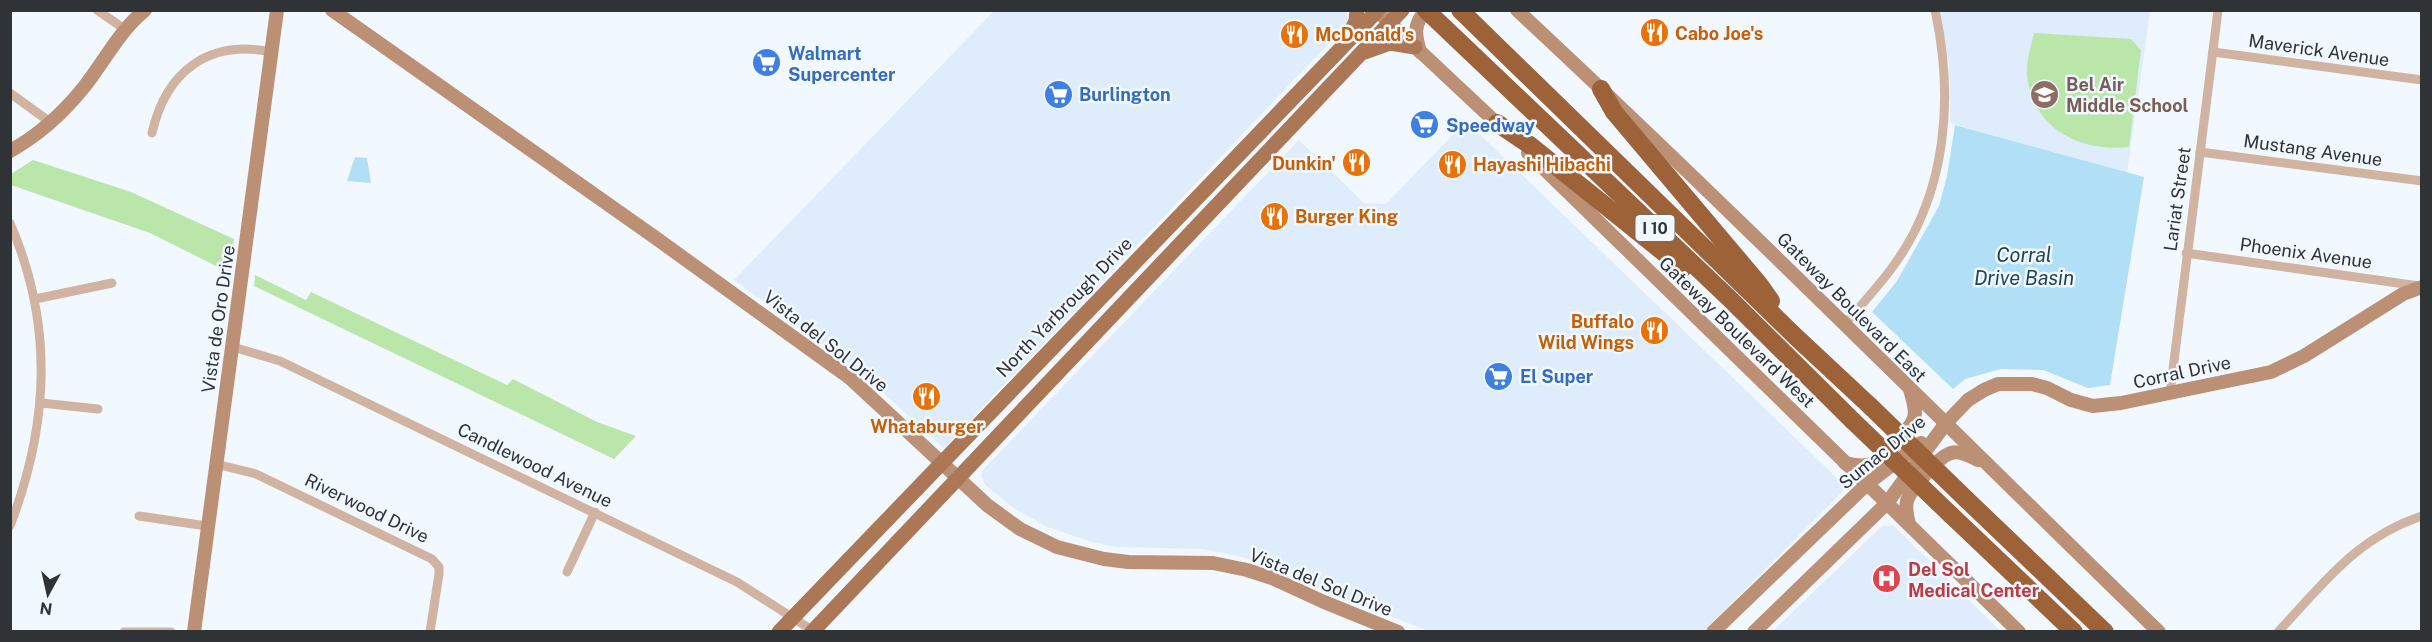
<svg xmlns="http://www.w3.org/2000/svg" width="2432" height="642" font-family="'Public Sans',sans-serif">
	<style>
		.built { fill: #dfecfb }
		.green { fill: #bae6aa }
		.water { fill: #b1e0f6 }
		.lines { fill: none; stroke-linecap: round; stroke-linejoin: round }
		.street { stroke: #d0b3a0; stroke-width: 9 }
		.secondary { stroke: #bb9074; stroke-width: 14 }
		.primary { stroke: #ac7755; stroke-width: 15 }
		.highway { stroke: #9d6238; stroke-width: 18 }
		.highway-bridge { stroke: #9d6238; stroke-width: 18 }
		.labels { text-anchor: middle; dominant-baseline: central; stroke-width: 5; stroke-linejoin: round; paint-order: stroke }
		.shield { fill: #f2f8ff; stroke: #6a6e72; stroke-width: 1.5 }
		.shield-label { font-size: 16px; font-weight: bold; fill: #303336 }
		.food-label { font-size: 18px; font-weight: bold; fill: #c56008; stroke: #f2f8ff; text-anchor: start }
		.street-label { font-size: 18px; fill: #303336; stroke: #f2f8ff }
		.shop-label { font-size: 18px; font-weight: bold; fill: #366cbe; stroke: #f2f8ff; text-anchor: start }
		.education-label { font-size: 18px; font-weight: bold; fill: #785e54; stroke: #f2f8ff; text-anchor: start }
		.health-label { font-size: 18px; font-weight: bold; fill: #be3a42; stroke: #f2f8ff; text-anchor: start }
		.water-label { font-size: 20px; font-style: italic; fill: #1f4555; stroke: #f2f8ff }
	</style>
	<rect width="100%" height="100%" fill="#f2f8ff"/>
	<!-- built -->
	<g class="built">
		<polygon points="994,11 1346,11 1348,23 944,448 857,369 734,280"/>
		<polygon points="1938,11 2150,11 2127,173 1950,123 1949,64"/>
		<polygon points="1466,121 1841,482 1843,491 1704,631 1429,631 1329,593 1284,571 1258,561 1225,553 1201,549 1116,547 1092,542 1047,527 1015,509 985,485 981,476 982,471 1299,140 1364,203 1386,204"/>
		<polygon points="1882,526 1894,526 2000,631 1773,631"/>
	</g>
	<!-- green -->
	<g class="green">
		<path d="M2034 33 2131 39 2141 50 2129 147C2079 152 2033 129 2027 75 2026 60 2031 47 2034 33Z"/>
		<polygon points="33,160 131,192 234,239 230,273 150,233 11,185 11,174"/>
		<polygon points="255,275 306,300 311,292 507,385 513,379 597,422 636,436 614,459 254,286"/>
	</g>
	<!-- water -->
	<g class="water">
		<polygon points="1955,125 2144,177 2110,385 2088,388 2043,370 2001,369 1965,379 1953,389 1872,312 1897,281 1939,206 1947,176"/>
		<polygon points="355,157 367,158 371,183 347,181"/>
	</g>
	<g class="lines">
		<!-- street -->
		<g class="street">
			<polyline points="97,10 126,30"/>
			<polyline points="2213,52 2422,80"/>
			<polyline points="10,93 50,122"/>
			<path d="M152 133C166 71 209 39 272 52"/>
			<polyline points="2200,152 2422,181"/>
			<path d="M10 223C54 325 49 424 10 526"/>
			<polyline points="2186,253 2419,286"/>
			<polyline points="35,299 112,283"/>
			<path d="M1844 325C1861 305 1879 286 1894 265 1947 192 1954 97 1935 10"/>
			<polyline points="233,347 280,361 737,582 815,632"/>
			<polyline points="2170,393 2218,10"/>
			<polyline points="41,403 98,409"/>
			<polyline points="216,464 256,474 432,559 439,567 439,574 430,632"/>
			<polyline points="139,516 207,526"/>
			<polyline points="567,572 595,512"/>
			<polyline points="124,632 171,632"/>
			<path d="M2278 632C2324 583 2356 538 2422 516"/>
		</g>
		<!-- secondary -->
		<g class="secondary">
			<polyline points="332,10 653,236 850,378 987,505 1020,529 1057,547 1104,559 1128,562 1213,563 1247,570 1272,578 1324,602 1398,632"/>
			<polyline points="1376,10 1504,130"/>
			<path d="M1517 10C1735 213 1945 424 2159 632"/>
			<path d="M1420 52C1415 35 1413 25 1426 10"/>
			<path d="M10 151C39 135 64 112 84 87 104 62 119 31 145 10"/>
			<polyline points="1528,153 2019,632"/>
			<path d="M1845 463C1875 471 1883 459 1900 438 1905 432 1912 425 1914 418 1917 409 1912 398 1910 389"/>
			<path d="M1909 524C1907 517 1905 509 1907 501 1910 490 1939 456 1951 453 1960 450 1970 456 1978 460"/>
			<polyline points="194,632 277,10"/>
			<polyline points="1713,632 1867,484 1921,443"/>
			<polyline points="1754,632 1887,503 1946,423 1968,400 1984,390 1998,384 2032,384 2047,388 2071,400 2093,406 2121,403 2271,372 2304,356 2403,294 2422,287"/>
		</g>
		<!-- primary -->
		<g class="primary">
			<polyline points="1349,36 1356,21 1357,10"/>
			<polyline points="1365,52 1390,43 1415,47"/>
			<polyline points="779,632 1378,10"/>
			<polyline points="812,632 1402,10"/>
		</g>
		<!-- highway -->
		<g class="highway">
			<polyline points="1426,10 1732,301 1853,421"/>
			<polyline points="1460,10 1796,337 1870,406"/>
			<polyline points="1601,89 1614,112 1759,284 1771,301"/>
			<polyline points="1497,123 1531,146 1683,268"/>
			<polyline points="1966,499 2105,632"/>
			<polyline points="1951,515 2074,632"/>
		</g>
		<!-- highway-bridge -->
		<g class="highway-bridge">
			<polyline points="1870,406 1966,499"/>
			<polyline points="1853,421 1951,515"/>
		</g>
	</g>
	<!-- icons -->
	<defs>
		<symbol id="restaurant-disc" viewBox="-11 -11 22 22"><circle r="9.5" fill="#e8710a" stroke="#f2f8ff"/><path d="M-5-6h1v4h1v-4h1v4h1v-4h1v5L-1.5 .5V6h-2V.5L-5-1ZM5-6V6H3V1.5H1.5Q1.5-4 5-6Z" fill="#fff"/></symbol>
		<symbol id="supermarket-disc" viewBox="-11 -11 22 22"><circle r="9.5" fill="#3f7fe0" stroke="#f2f8ff"/><path d="M-6-5.5h2.5l.6 2H6L4.5 2H-2.5L-4.4-4H-6ZM-1.5 3.2a1.3 1.3 0 1 0 .1 0ZM3 3.2a1.3 1.3 0 1 0 .1 0Z" fill="#fff"/></symbol>
		<symbol id="school-disc" viewBox="-11 -11 22 22"><circle r="9.5" fill="#8d6e63" stroke="#f2f8ff"/><path d="M0-5L7-2L0 1L-7-2ZM-4 1L0 2.5L4 1V4Q0 6-4 4Z" fill="#fff"/></symbol>
		<symbol id="hospital-disc" viewBox="-11 -11 22 22"><circle r="9.5" fill="#e0444e" stroke="#f2f8ff"/><path d="M-5-5h3v3.5h4V-5h3V5h-3V1.5h-4V5h-3Z" fill="#fff"/></symbol>
	</defs>
	<g fill-rule="evenodd">
		<use href="#restaurant-disc" x="1638" y="16" width="33" height="33"/>
		<use href="#restaurant-disc" x="1278" y="18" width="33" height="33"/>
		<use href="#supermarket-disc" x="750" y="46" width="33" height="33"/>
		<use href="#supermarket-disc" x="1042" y="78" width="33" height="33"/>
		<use href="#school-disc" x="2028" y="78" width="33" height="33"/>
		<use href="#supermarket-disc" x="1408" y="108" width="33" height="33"/>
		<use href="#restaurant-disc" x="1340" y="146" width="33" height="33"/>
		<use href="#restaurant-disc" x="1436" y="148" width="33" height="33"/>
		<use href="#restaurant-disc" x="1258" y="200" width="33" height="33"/>
		<use href="#restaurant-disc" x="1638" y="314" width="33" height="33"/>
		<use href="#supermarket-disc" x="1482" y="360" width="33" height="33"/>
		<use href="#restaurant-disc" x="910" y="380" width="33" height="33"/>
		<use href="#hospital-disc" x="1870" y="562" width="33" height="33"/>
	</g>
	<g class="labels">
		<!-- shield labels -->
		<rect class="shield" x="1635.5" y="215" width="39" height="26" rx="4.5"/>
		<g class="shield-label">
			<text x="1655" y="228">I 10</text>
		</g>
		<!-- food labels -->
		<g class="food-label">
			<text x="1675" y="33">Cabo Joe's</text>
			<text x="1315" y="34">McDonald's</text>
			<text x="1336" y="163" text-anchor="end">Dunkin'</text>
			<text x="1473" y="164">Hayashi Hibachi</text>
			<text x="1295" y="216">Burger King</text>
			<text x="1634" y="321" text-anchor="end">Buffalo<tspan x="1634" dy="21">Wild Wings</tspan></text>
			<text x="927" y="426" text-anchor="middle">Whataburger</text>
		</g>
		<!-- street labels -->
		<g class="street-label">
			<text transform="translate(2319 50) rotate(8)">Maverick Avenue</text>
			<text transform="translate(2313 150) rotate(8)">Mustang Avenue</text>
			<text transform="translate(2177 199) rotate(-82)">Lariat Street</text>
			<text transform="translate(2306 253) rotate(8)">Phoenix Avenue</text>
			<text transform="translate(1064 307) rotate(-46)">North Yarbrough Drive</text>
			<text transform="translate(1852 307) rotate(45)">Gateway Boulevard East</text>
			<text transform="translate(218 319) rotate(-82)">Vista de Oro Drive</text>
			<text transform="translate(1737 332) rotate(44)">Gateway Boulevard West</text>
			<text transform="translate(826 341) rotate(38)">Vista del Sol Drive</text>
			<text transform="translate(2182 372) rotate(-12)">Corral Drive</text>
			<text transform="translate(1882 452) rotate(-39)">Sumac Drive</text>
			<text transform="translate(535 465) rotate(26)">Candlewood Avenue</text>
			<text transform="translate(367 508) rotate(26)">Riverwood Drive</text>
			<text transform="translate(1321 582) rotate(22)">Vista del Sol Drive</text>
		</g>
		<!-- shop labels -->
		<g class="shop-label">
			<text x="788" y="53">Walmart<tspan x="788" dy="21">Supercenter</tspan></text>
			<text x="1079" y="94">Burlington</text>
			<text x="1446" y="125">Speedway</text>
			<text x="1520" y="376">El Super</text>
		</g>
		<!-- education labels -->
		<g class="education-label">
			<text x="2066" y="84">Bel Air<tspan x="2066" dy="21">Middle School</tspan></text>
		</g>
		<!-- health labels -->
		<g class="health-label">
			<text x="1908" y="569">Del Sol<tspan x="1908" dy="21">Medical Center</tspan></text>
		</g>
		<!-- water labels -->
		<g class="water-label">
			<text x="2024" y="255">Corral<tspan x="2024" dy="23">Drive Basin</tspan></text>
		</g>
	</g>
	<!-- border -->
	<rect width="2432" height="642" fill="none" stroke="#303336" stroke-width="24"/>
	<!-- north arrow -->
	<g transform="translate(48 594) rotate(188)" stroke="#f2f8ff" stroke-width="4.5" paint-order="stroke">
	<path d="M0-4.5L10 22L0 15L-10 22Z" fill="#303336"/>
	<text y="-9" font-size="16" font-weight="bold" text-anchor="middle" fill="#303336">N</text>
	</g>
</svg>
